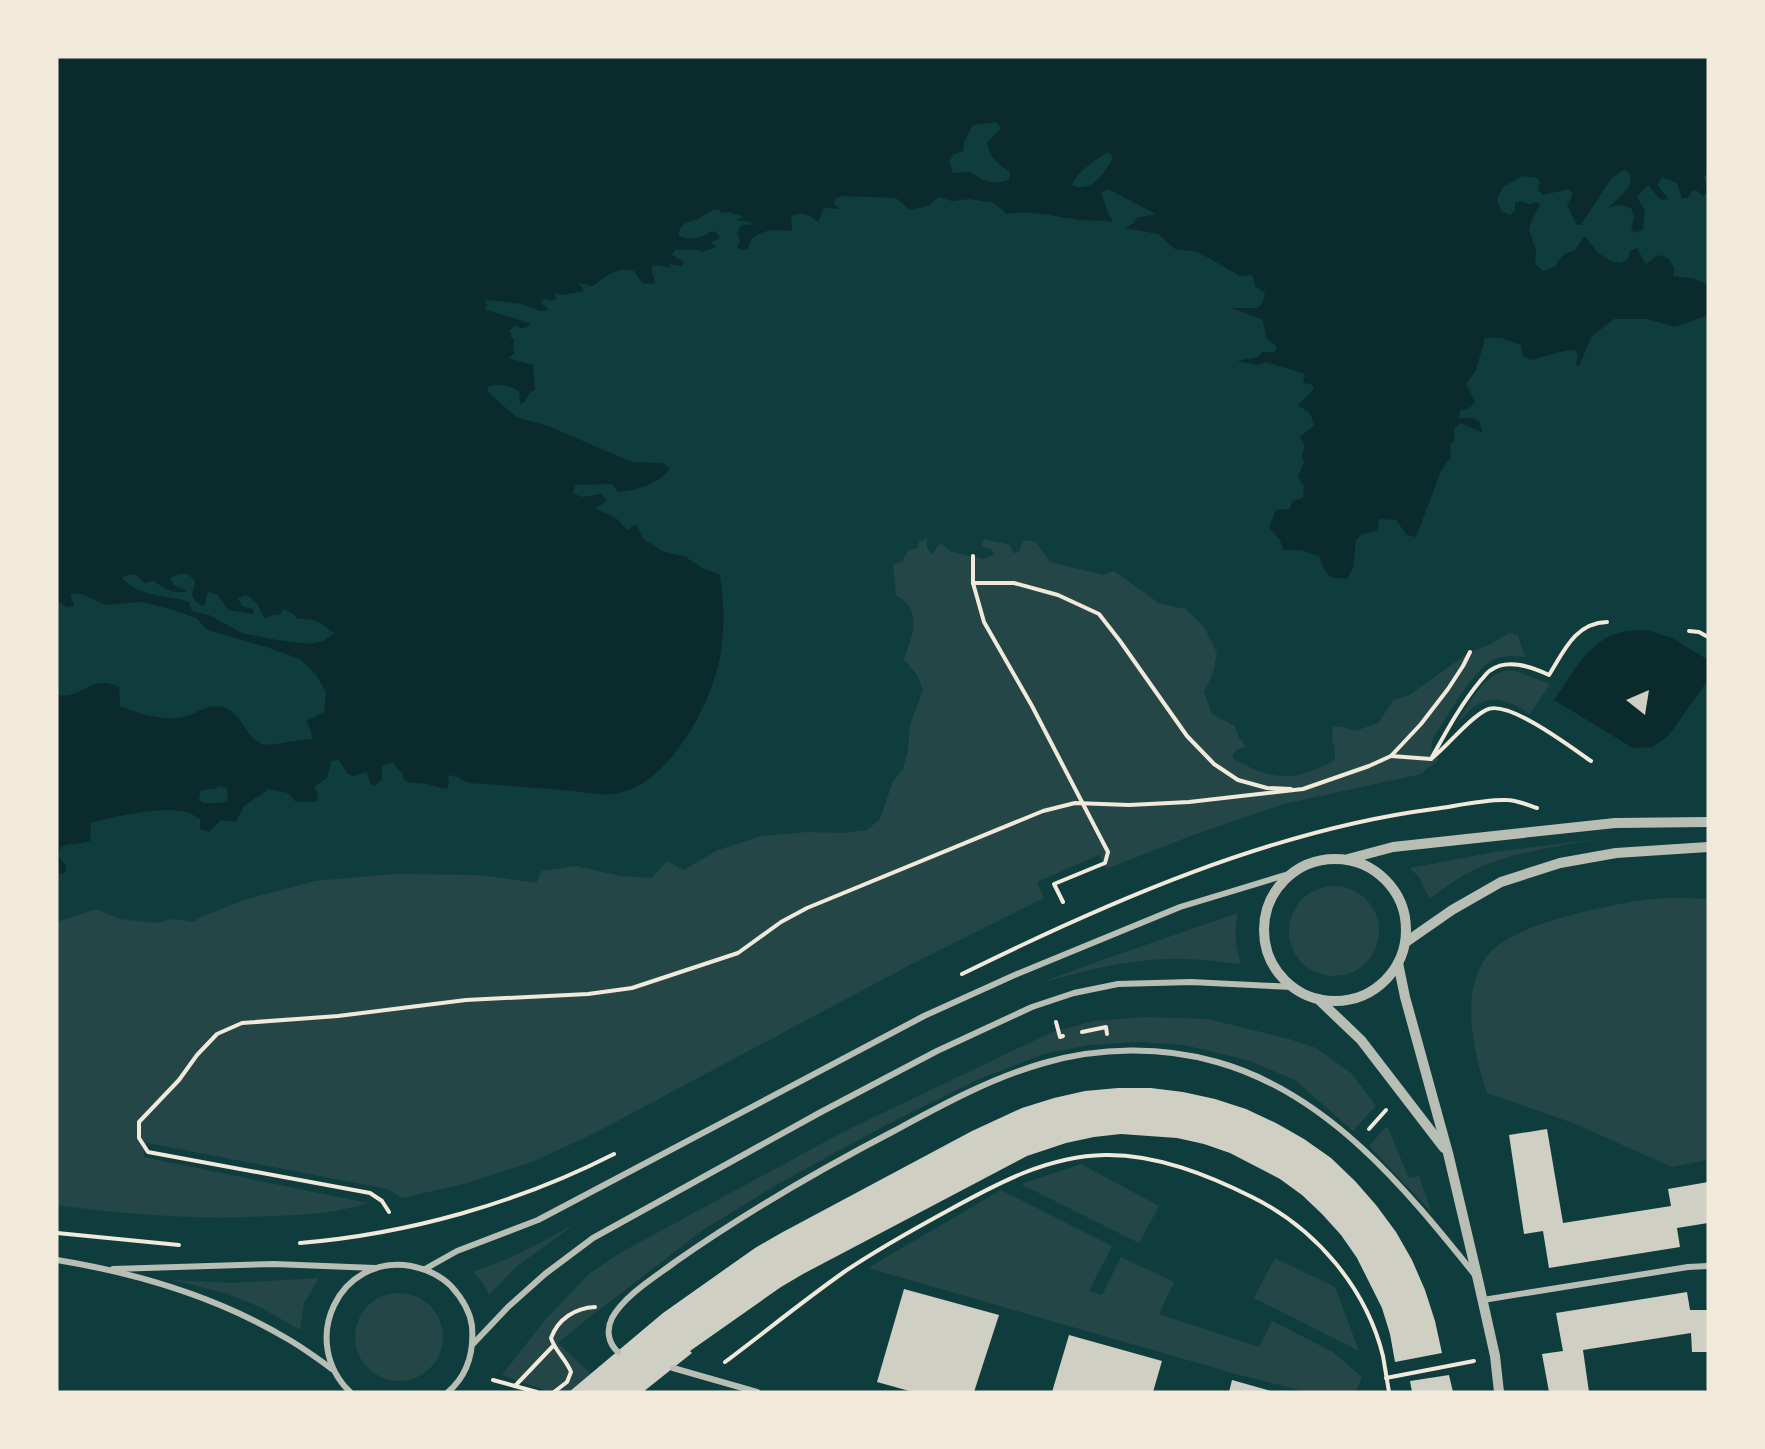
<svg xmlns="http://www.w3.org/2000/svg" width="1765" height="1449" font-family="'Times New Roman',serif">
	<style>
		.green { fill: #244646 }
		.water { fill: #0a2a2b; fill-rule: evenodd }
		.building { fill: #cfcfc3 }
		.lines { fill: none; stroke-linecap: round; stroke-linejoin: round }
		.path { stroke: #f1e9da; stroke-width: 4 }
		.minor { stroke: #b8beb3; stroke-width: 6 }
		.tertiary { stroke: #b8beb3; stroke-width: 10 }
	</style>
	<rect width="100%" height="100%" fill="#0f3d3e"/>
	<!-- green -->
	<g class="green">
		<path d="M927 538V548L932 554 940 543 952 552 983 559 994 555 992 550 982 546 984 539 1010 545 1013 553 1019 552 1023 540 1036 542 1050 562 1103 575 1114 571 1160 604 1186 609 1204 627 1217 653 1213 673 1204 692 1212 714 1235 726 1239 738 1246 746 1235 751 1232 758C1273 781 1293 783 1335 760 1336 748 1330 739 1333 727H1343L1355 731 1378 723 1394 700 1409 695 1470 652 1491 644 1509 633 1518 635 1525 657C1516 656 1506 656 1497 658 1474 666 1447 718 1433 738L1431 747 1438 760 1421 774 1284 804 1196 834 1106 869 1099 855 1037 882 1044 898 910 965 595 1133 532 1162 464 1184 402 1198 388 1189 147 1143 143 1157 368 1203C337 1213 305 1215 272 1216 200 1220 129 1215 57 1205V922L96 909 120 919 154 923 173 919 193 922 203 916 247 899 315 881 395 874 479 875 536 883 542 871 576 866 620 876 652 878 667 861 684 870 718 850 761 836 807 832 844 833 867 830 880 819 893 781 903 769 908 750 910 725 923 690 917 675 904 659C913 634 923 611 896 595L893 565 902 561 909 550 918 548 919 542Z"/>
		<path d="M1505 671H1515L1550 684 1530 714C1494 691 1480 695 1454 728 1467 709 1481 676 1505 671Z"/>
		<path d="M1597 839C1556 847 1510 852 1472 871 1457 878 1443 889 1430 899L1418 876 1410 868 1495 852Z"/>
		<circle cx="1334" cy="931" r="45"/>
		<path d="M1708 899V1160L1672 1167 1573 1123 1487 1093C1474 1054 1459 994 1487 956 1511 924 1604 906 1644 900 1664 897 1687 898 1708 899Z"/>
		<path d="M1238 913C1234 932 1235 946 1241 964 1221 962 1201 959 1180 959 1132 958 1085 970 1038 984L1099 961Z"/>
		<polygon points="1145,1017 1208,1019 1289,1039 1316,1048 1351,1073 1376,1106 1353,1131 1295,1080 1247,1060 1184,1045 1139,1042 1091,1045 1047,1053 979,1079 886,1125 776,1185 703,1230 586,1320 558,1343 591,1374 569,1392 550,1392 502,1375 545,1320 589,1274 618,1254 843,1132 1052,1032 1094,1021"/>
		<polygon points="1387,1126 1409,1178 1419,1176 1432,1213 1369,1146"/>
		<polygon points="1081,1164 1159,1206 1139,1243 1021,1184"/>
		<polygon points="1001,1190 1112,1246 1089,1291 1102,1295 1121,1257 1174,1282 1159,1314 1259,1347 1272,1321 1333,1352 1362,1377 1356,1392 1307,1392 1236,1374 868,1268"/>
		<polygon points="574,1225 517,1266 489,1295 482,1282 473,1272 512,1257"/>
		<polygon points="1275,1258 1335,1287 1359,1351 1254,1298"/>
		<polygon points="319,1278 304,1303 300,1330 260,1307 225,1293 172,1280 232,1283"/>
		<circle cx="399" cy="1337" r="44"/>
	</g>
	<!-- water -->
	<g class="water">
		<path d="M57 57H1708V173L1704 177 1708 191 1703 196 1696 190 1692 191 1688 198H1682L1677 183 1662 177 1657 185 1669 199 1661 200 1648 185 1637 197 1645 211 1643 229 1637 233 1631 230 1634 217 1631 208 1618 205 1609 208C1618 195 1633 192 1630 174L1625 169 1612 178 1606 186 1581 225H1577L1567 205 1573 194 1569 189 1543 195 1538 190 1540 183 1538 178 1522 176 1503 187 1497 199 1501 211 1510 215 1515 210V202L1521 201 1529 204 1537 202 1540 205 1531 222 1529 230 1536 250 1535 264 1543 271 1556 266C1559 257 1564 253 1574 251L1585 236 1598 253 1613 262 1621 263 1628 259 1630 251 1637 248 1646 264 1658 255 1669 259 1674 268 1673 276 1696 279 1708 285V315L1675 327 1648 319H1614L1592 336 1579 366 1576 365 1578 355 1575 350C1560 350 1545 357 1530 360L1522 355 1521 345 1501 338H1485L1476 370 1466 384 1475 401 1471 407 1460 411 1459 418H1472L1479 421 1483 433 1461 423C1453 427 1453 432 1455 440L1450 445 1451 457 1441 471 1416 537 1407 535 1396 520 1379 519 1377 531 1362 534 1356 540 1353 568 1347 579 1330 577 1324 569 1319 556 1301 550H1283L1280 540 1269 527 1276 510 1290 509 1292 501 1303 498 1304 486 1298 477 1304 462 1302 455 1305 447 1300 437 1314 425 1310 413 1298 405 1314 389 1311 384 1303 383 1305 374 1266 362 1259 365 1237 361 1258 357 1262 352H1275L1277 347 1266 338 1263 320 1232 308H1258L1263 302 1265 292 1255 287 1254 279 1251 275 1240 276 1198 252 1175 249 1158 234 1125 228 1134 223 1136 218 1156 214 1108 189 1101 193 1107 210 1113 222C1102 220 1091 221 1079 220 1053 216 1033 210 1007 214L994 203 969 199 952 201 939 197 928 206 910 210 896 198 842 196 835 199 834 204 841 209 824 208 818 222C809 214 803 212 791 216L792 231C773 230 767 228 751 239L748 249 742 250 737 248 740 241C737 234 736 231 742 225H750L752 222 736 220 744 217 728 212 721 213 719 209C708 211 708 213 700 218 690 223 679 221 679 236 689 241 703 238 712 231L717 233 720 238 710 243 716 247 702 252 697 250H675L672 255 684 262 682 266 669 264 671 268 654 265 651 268 655 283 650 284 642 283 634 271C615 266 607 277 592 286L579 283 584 291 562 295 556 293 555 296 557 299 551 301 545 299 541 302 549 310 540 311 522 304 489 300 485 301 488 306 485 307 486 310C501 315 517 318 531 324 526 329 521 329 514 326L509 332 512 334 510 336 515 341 513 343 514 354 508 358 533 365 535 390 530 392 524 403 520 404 519 391C509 386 499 382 488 387V392L516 417 548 426 632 462 662 463 670 468C662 483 634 491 618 492L612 484 575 485 573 494 583 497 601 494 607 501 595 508 617 519 627 530 636 524 643 539 664 552 684 556 702 568 720 575C724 602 725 630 720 657 711 705 668 787 614 794 601 796 586 792 573 791 538 788 503 785 469 783L455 776 447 775 449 781 447 789C440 788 435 786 428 784 419 782 412 785 404 780L402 773 392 762 382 766V779L376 785 370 784 367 772 353 776 347 773 339 760 331 761 327 778 314 787 318 794 316 802H296L288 793 269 789 244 806 236 822 221 820 209 832 200 829V819C196 817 191 813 187 812 162 806 115 816 91 823L90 841C80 844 70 843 61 847L58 856 66 865 65 873 57 874V694C74 701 87 682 105 683 109 683 115 685 119 687L120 706C139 714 163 721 183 717 197 714 207 703 223 707 243 713 244 737 262 744 268 747 300 739 312 739L311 730 306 721 324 712 326 692 317 676 300 659 269 648 208 630 196 618 170 609 143 602 106 605 81 594 70 593 74 606 67 607 57 601ZM997 122 1001 129 987 142C990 158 998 164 1010 172L1009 180 995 183 983 180 970 172 953 173 949 162 953 155 963 151 964 142 973 125ZM1108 152 1113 157C1107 171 1090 195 1072 185 1076 173 1096 159 1108 152ZM130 574 136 575 145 583 153 581C164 588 174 595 187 591L174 585 170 578 179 574H188L195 581 192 595 195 601 201 606 205 605 208 592 217 594 228 610 254 614 253 609 242 606 238 599 246 595 257 603 264 618 274 615H280L283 609 294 614 297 619C304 619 312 619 318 622 324 625 328 630 335 633L323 641 308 644 277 640 242 633 209 615 192 611 189 602C167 594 139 598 122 578ZM220 786 227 788 228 800 222 803H203L199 800 201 790 214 789Z"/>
		<path d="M1646 630 1672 638 1708 660V680L1669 735 1653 747 1633 748 1554 700C1571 676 1587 642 1618 633 1627 630 1637 631 1646 630Z"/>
	</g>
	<!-- building -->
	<g class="building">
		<polygon points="1649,690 1645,715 1626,700"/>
		<polygon points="1118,1088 1151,1088 1183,1092 1215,1099 1246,1109 1276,1123 1304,1139 1331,1158 1355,1181 1376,1205 1396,1232 1412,1260 1425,1290 1435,1321 1442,1353 1395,1362 1390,1334 1382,1308 1357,1258 1341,1235 1322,1214 1302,1195 1280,1179 1230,1153 1204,1144 1177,1138 1121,1134 1094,1137 1066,1143 1027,1156 803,1274 781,1287 690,1351 692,1353 643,1392 569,1392 663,1313 755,1248 781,1233 972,1131 1022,1108 1054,1098 1085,1091"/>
		<polygon points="1547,1129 1563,1223 1671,1206 1668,1189 1708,1182 1708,1223 1677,1228 1680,1247 1549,1268 1543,1231 1524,1234 1509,1135"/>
		<polygon points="904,1289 999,1315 974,1392 913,1392 877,1382"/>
		<polygon points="1687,1292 1690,1310 1708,1310 1708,1352 1692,1352 1691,1333 1583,1350 1589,1392 1549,1392 1542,1354 1563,1351 1556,1313"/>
		<polygon points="1069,1335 1162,1361 1153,1392 1052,1392"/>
		<polygon points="1449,1375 1453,1392 1412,1392 1410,1381"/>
		<polygon points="1232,1380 1271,1391 1271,1392 1229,1392"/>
	</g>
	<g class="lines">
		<!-- path -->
		<g class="path">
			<polyline points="973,556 973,583 984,622 1032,706 1108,852 1105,863 1054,884 1063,902"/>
			<polyline points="973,583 1014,583 1058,595 1099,614 1120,641 1187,736 1214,764 1238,780 1267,788 1291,789"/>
			<polyline points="1689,631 1699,632 1708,637"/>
			<path d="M1391 756 1431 759C1449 745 1467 720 1486 710 1507 698 1572 748 1591 761"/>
			<path d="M1431 759C1446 732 1461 704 1481 680 1484 677 1487 672 1491 670 1508 658 1532 667 1549 675 1564 651 1575 623 1607 622"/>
			<path d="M962 974C1108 902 1272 830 1434 809 1456 806 1485 799 1507 800 1516 800 1528 805 1537 808"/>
			<polyline points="1056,1022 1060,1037 1063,1036"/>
			<polyline points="1082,1032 1106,1027 1107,1034"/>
			<polyline points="1369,1129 1386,1110"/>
			<polyline points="389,1212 382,1201 370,1193 148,1152 139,1138 139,1122 179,1080 197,1055 217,1034 242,1023 338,1016 466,1000 588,994 632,988 738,953 781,922 807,908 1043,811 1075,803 1129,805 1189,802 1303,789 1369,766 1391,756 1421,724 1448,689 1463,666 1470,652"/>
			<polyline points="57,1233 179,1245"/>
			<path d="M300 1243C408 1234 518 1203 614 1154"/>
			<path d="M725 1362C765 1332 803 1301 844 1272 878 1249 914 1229 949 1210 998 1183 1048 1156 1105 1155 1156 1154 1208 1175 1252 1197 1315 1228 1366 1287 1383 1356 1385 1368 1387 1380 1389 1392"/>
			<polyline points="1386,1378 1474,1361"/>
			<polyline points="493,1380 537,1392"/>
			<polyline points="515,1386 553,1346"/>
			<path d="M554 1392 567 1382 571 1372C566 1359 555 1351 551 1338 558 1319 575 1308 595 1307"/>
		</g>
		<!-- minor -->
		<g class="minor">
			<path d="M57 1260C136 1273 217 1297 286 1338 302 1347 317 1358 332 1369"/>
			<polyline points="113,1269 274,1264 375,1268"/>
			<polyline points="425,1269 457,1251 538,1220 924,1016 1017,974 1180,907 1292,873"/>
			<polyline points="1483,1300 1688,1267 1708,1266"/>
			<polyline points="473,1344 508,1307 545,1274 593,1238 821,1112 937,1051 1032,1007 1074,993 1118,984 1191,982 1293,987"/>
			<path d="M618 1352C608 1343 606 1330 612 1318 625 1295 654 1278 675 1262 745 1213 819 1170 894 1131 942 1105 991 1078 1044 1063 1099 1047 1162 1046 1217 1062 1328 1093 1406 1189 1475 1275"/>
			<polyline points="673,1368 757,1392"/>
			<path d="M350 1392C298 1341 339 1254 411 1266 426 1269 440 1275 451 1286 461 1297 470 1311 472 1326 474 1352 468 1375 448 1392"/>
		</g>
		<!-- tertiary -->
		<g class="tertiary">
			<circle cx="1335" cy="930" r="71"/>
			<polyline points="1348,859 1393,847 1615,823 1708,822"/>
			<polyline points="1406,942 1452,910 1501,882 1560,863 1616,853 1708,847"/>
			<polyline points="1398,963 1405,997 1448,1153 1478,1280 1495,1356 1499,1392"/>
			<polyline points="1318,999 1361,1040 1444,1148"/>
		</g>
	</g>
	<!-- border -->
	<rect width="1765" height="1449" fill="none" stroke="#f1e9da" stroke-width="117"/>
</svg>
